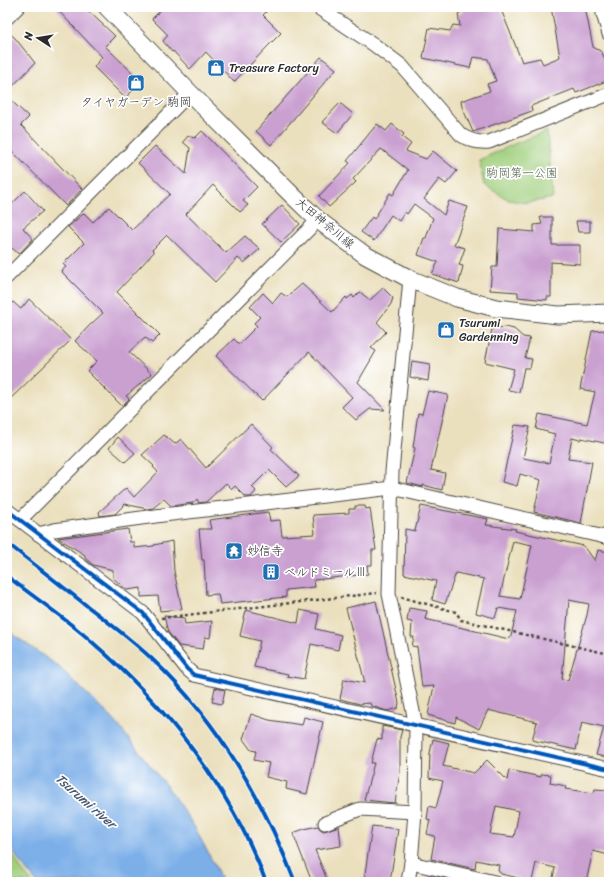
<svg xmlns="http://www.w3.org/2000/svg" width="616" height="889" font-family="Sriracha,'Klee One',sans-serif">
	<style>
		.green { fill: #a0cf7d; stroke: #667d54 }
		.water { fill: #7bafe8; stroke: #536d8a }
		.building { fill: #caa0d1; fill-rule: evenodd }
		.lines { fill: none; stroke-linecap: round; stroke-linejoin: round }
		.minor-casing { stroke: #484641; stroke-width: 15 }
		.major-casing { stroke: #484641; stroke-width: 19 }
		.path { stroke: #484641; stroke-width: 2.5; stroke-dasharray: 3 3; stroke-linecap: butt }
		.minor { stroke: #fff; stroke-width: 13 }
		.major { stroke: #fff; stroke-width: 17 }
		.cycleway-casing { stroke: #fff; stroke-width: 6 }
		.cycleway { stroke: #0057b8; stroke-width: 4 }
		.labels { text-anchor: middle; dominant-baseline: central; stroke-width: 3.5; stroke-linejoin: round; paint-order: stroke }
		.poi-label { font-size: 12px; fill: #2b2b2b; stroke: #fff; text-anchor: start }
		.park-label { font-size: 12px; fill: #4e5c44; stroke: #fff }
		.street-label { font-size: 12px; fill: #2b2b2b; stroke: #fff }
		.water-label { font-size: 13px; font-style: italic; fill: #47596d; stroke: #fff }
	</style>
	<rect width="100%" height="100%" fill="#fff"/>
	<filter id="ink" filterUnits="userSpaceOnUse"><feTurbulence type="fractalNoise" baseFrequency=".025" numOctaves="2"/><feDisplacementMap in="SourceGraphic" scale="8" xChannelSelector="R" yChannelSelector="G"/><feConvolveMatrix kernelMatrix="1 2 1 2 8 2 1 2 1" color-interpolation-filters="sRGB"/></filter>
	<filter id="wash" filterUnits="userSpaceOnUse"><feTurbulence type="fractalNoise" baseFrequency=".012" numOctaves="4" result="noise"/><feDisplacementMap in="SourceGraphic" scale="16" xChannelSelector="R" yChannelSelector="G"/><feGaussianBlur stdDeviation="0.9" result="paint"/><feColorMatrix in="noise" values="0 0 0 0 0 0 0 0 0 0 0 0 0 0 0 0 0 1.4 0 .05"/><feComposite in="paint" operator="in"/></filter>
	<g filter="url(#wash)">
		<rect width="100%" height="100%" fill="#ebe0be"/>
		<!-- green -->
		<g class="green">
			<polygon points="547,131 553,198 527,203 509,200 484,185 479,160 514,144"/>
			<polygon points="7,846 21,869 32,882 7,882"/>
		</g>
		<!-- water -->
		<polygon class="water" points="7,630 59,667 114,720 168,788 194,826 217,870 222,882 36,882 19,861 7,841"/>
		<g id="blocks">
			<!-- building -->
			<g class="building">
				<polygon points="55,7 84,7 115,36 105,46 142,82 125,98 94,67 102,57"/>
				<polygon points="164,7 271,7 263,15 281,33 268,46 234,82 206,52 190,69 173,51 172,52 163,41 168,35 152,19"/>
				<polygon points="470,7 500,7 522,62 540,58 543,64 560,57 551,7 585,7 593,47 602,52 606,63 609,62 609,80 576,93 574,89 531,106 532,111 473,132 462,107 461,101 490,91 487,84 496,81 488,59 473,57 470,68 423,58 429,28 450,31 453,25 460,26 458,14"/>
				<polygon points="7,31 15,38 35,63 7,92"/>
				<polygon points="321,57 336,69 271,145 256,131"/>
				<polygon points="7,97 29,117 21,125 82,189 66,206 7,146"/>
				<polygon points="340,103 353,114 337,133 322,122"/>
				<polygon points="377,124 386,131 392,124 404,134 402,137 411,144 406,151 426,159 433,151 457,171 446,184 439,179 424,199 444,215 449,201 468,207 454,245 465,248 459,265 463,266 459,283 432,274 438,262 418,255 424,238 426,238 433,218 414,204 407,214 405,212 399,221 391,215 374,241 361,232 372,217 374,219 390,193 393,195 408,170 381,149 353,179 356,182 329,207 319,196 350,163 347,161"/>
				<polygon points="202,131 257,187 243,201 248,205 240,212 213,185 186,214 226,253 245,236 260,249 244,263 238,258 215,282 167,235 152,250 154,252 117,292 160,335 152,343 145,337 129,352 152,374 126,396 129,399 122,406 87,371 97,361 75,341 89,326 103,313 61,271 66,267 63,264 84,243 68,227 84,213 93,222 109,207 132,230 170,194 138,163 155,146 186,174 190,148 183,142 188,136 195,138"/>
				<polygon points="25,191 43,211 23,228 33,239 19,254 7,244 7,199 12,204"/>
				<polygon points="282,205 300,224 281,242 262,224"/>
				<polygon points="540,217 552,217 552,245 580,245 580,264 551,262 551,297 547,297 547,300 518,297 518,292 490,290 492,267 497,267 499,229 534,232 534,225 542,224"/>
				<polygon points="576,221 590,221 590,232 578,232"/>
				<polygon points="302,284 332,312 346,297 347,299 352,295 354,298 360,292 370,300 383,288 393,298 391,304 377,322 386,332 371,348 376,351 358,382 385,410 370,409 356,420 342,407 352,397 309,352 262,401 216,356 234,339 239,344 257,326 254,323 260,317 250,307 263,293 273,303 281,293 287,297"/>
				<polygon points="29,299 71,340 7,402 7,308 13,302 21,309"/>
				<polygon points="505,327 514,329 523,337 530,338 525,358 532,359 530,368 524,368 519,392 508,390 514,369 485,362 492,329"/>
				<polygon points="605,330 604,332 609,333 609,444 581,438 580,440 572,438 568,459 592,462 581,523 534,512 541,480 520,474 517,486 502,482 515,425 530,427 523,458 549,463 555,434 536,429 539,414 587,424 595,392 580,389 592,331"/>
				<polygon points="412,361 430,364 428,381 410,377"/>
				<polygon points="428,391 448,395 431,470 445,473 442,490 423,485 423,487 407,483 415,448 413,447 418,413 422,414"/>
				<polygon points="251,424 273,447 271,449 299,476 286,487 269,470 252,487 256,491 251,497 246,497 235,486 232,489 226,483 206,502 199,503 197,499 193,503 171,506 164,499 153,508 147,509 125,504 115,514 100,516 99,512 126,488 134,497 158,472 153,467 154,466 142,455 164,435 175,444 181,439 206,468"/>
				<polygon points="118,437 135,453 125,462 109,448"/>
				<polygon points="355,506 365,506 366,509 370,508 376,550 372,550 372,565 367,565 368,574 314,580 315,587 286,590 286,597 220,604 218,594 206,595 204,560 202,560 199,529 211,529 209,520 268,512 270,521 280,520 282,536 315,534 313,515 349,513 349,509 355,509"/>
				<path d="M421 506 488 519 486 525 516 529 515 531 584 546 595 561 598 550 609 552V758L596 755 604 727 582 722 576 750 532 740 537 722 488 710 479 729 456 717 455 723 428 715 434 686 422 687 417 647 412 646 414 637H411L412 622 407 621 409 608 427 611 425 619 509 639 511 636 517 611 498 608 495 618 476 613 484 579 456 573 445 604 432 600 436 581 404 574 405 529 415 531ZM513 541 532 545 520 599 500 596ZM569 600 589 604 587 615 568 680 562 679Z"/>
				<polygon points="128,529 130,542 134,542 134,548 154,546 154,545 172,541 174,571 182,609 160,611 158,596 141,597 141,588 127,590 113,578 113,570 93,565 85,558 85,555 58,538"/>
				<polygon points="376,601 399,703 398,708 387,711 371,706 370,703 360,704 340,699 344,679 365,683 346,608"/>
				<polygon points="246,610 298,623 300,610 319,614 316,629 341,635 338,650 311,644 304,679 287,676 288,674 254,667 260,641 240,636"/>
				<polygon points="164,616 184,618 185,624 212,621 210,638 205,637 203,649 179,646 168,632"/>
				<polygon points="215,688 225,690 222,704 212,702"/>
				<polygon points="251,714 269,720 302,725 304,717 323,722 307,794 286,789 287,782 266,777 269,763 254,760 256,751 251,750 243,739"/>
				<polygon points="382,726 402,730 400,737 400,772 395,803 364,800 374,763 371,763 377,739 382,740"/>
				<path d="M433 739 449 743 443 766 474 773 487 760 507 780 509 770 541 777V774L551 775 550 783 566 786 565 789 594 793 595 789 609 790V855L593 851 586 882H552L555 868 536 863 532 881 501 874 498 870 499 865 476 860 475 869 431 859 435 836 427 834 430 820 427 819 429 806 436 808 443 781 429 778 430 753ZM496 806 519 811 514 837 490 834Z"/>
				<polygon points="318,826 320,829 324,831 339,826 341,846 315,850 328,882 312,882 293,833 304,829"/>
				<polygon points="372,826 398,829 390,882 374,882 364,880"/>
				<polygon points="428,875 459,882 427,882"/>
			</g>
		</g>
	</g>
	<g filter="url(#ink)">
		<use href="#blocks" fill-opacity="0" stroke="#484641" stroke-width="1"/>
		<g class="lines">
			<defs>
				<g id="minor">
					<path d="M319 7 320 9 373 44 402 66 461 135C470 141 478 143 489 142L609 94"/>
					<polyline points="603,7 603,14 609,34"/>
					<polyline points="7,18 18,7"/>
					<polyline points="7,277 190,93"/>
					<polyline points="7,510 143,613 187,669 194,675 609,769"/>
					<polyline points="20,520 318,220"/>
					<polyline points="38,534 54,530 163,515 392,488 609,538"/>
					<polyline points="325,823 360,809 415,812"/>
					<polyline points="411,863 495,882"/>
					<polyline points="408,882 411,863 415,812 416,726 389,594 392,472 410,279"/>
				</g>
				<polyline id="major" points="107,7 190,93 294,197 318,220 365,255 410,279 457,298 496,308 558,315 609,313"/>
			</defs>
			<!-- minor casing -->
			<use href="#minor" class="minor-casing"/>
			<!-- major casing -->
			<use href="#major" class="major-casing"/>
			<!-- path -->
			<g class="path">
				<polyline points="401,597 456,612 461,620 609,654"/>
				<polyline points="161,618 377,593"/>
			</g>
			<!-- minor -->
			<use href="#minor" class="minor"/>
			<!-- major -->
			<use href="#major" class="major"/>
			<defs>
				<g id="cycleway">
					<polyline points="7,510 143,613 187,669 194,675 609,769"/>
					<path d="M7 543C35 565 63 587 91 609 112 625 133 641 152 659 217 720 263 799 295 882"/>
					<path d="M7 576C35 598 65 618 91 641 166 706 231 788 266 882"/>
				</g>
			</defs>
			<!-- cycleway casing -->
			<use href="#cycleway" class="cycleway-casing"/>
			<!-- cycleway -->
			<use href="#cycleway" class="cycleway"/>
		</g>
	</g>
	<!-- icons -->
	<defs>
		<symbol id="shop-square" viewBox="-11 -11 22 22"><rect x="-9" y="-9" width="18" height="18" rx="4" fill="#1f6fb2" stroke="#fff"/><path d="M-5-2.5h2.3a2.7 3.5 0 0 1 5.4 0H5L5.5 6h-11ZM-1.5-2.5h3a1.5 2.3 0 0 0-3 0Z" fill="#fff"/></symbol>
		<symbol id="temple-square" viewBox="-11 -11 22 22"><rect x="-9" y="-9" width="18" height="18" rx="4" fill="#1f6fb2" stroke="#fff"/><path d="M0-6L5-2H3V0L6.5 2.5H4V6H1.5V3h-3V6H-4V2.5H-6.5L-3 0V-2H-5Z" fill="#fff"/></symbol>
		<symbol id="building-square" viewBox="-11 -11 22 22"><rect x="-9" y="-9" width="18" height="18" rx="4" fill="#1f6fb2" stroke="#fff"/><path d="M-4-6H4V6H1V3H-1V6H-4ZM-2.5-4.3h1.7v1.8h-1.7ZM.8-4.3h1.7v1.8H.8ZM-2.5-1h1.7V.8h-1.7ZM.8-1h1.7V.8H.8Z" fill="#fff"/></symbol>
	</defs>
	<g fill-rule="evenodd">
		<use href="#shop-square" x="206" y="58" width="20" height="20"/>
		<use href="#shop-square" x="126" y="73" width="20" height="20"/>
		<use href="#shop-square" x="436" y="320" width="20" height="20"/>
		<use href="#temple-square" x="224" y="541" width="20" height="20"/>
		<use href="#building-square" x="261" y="562" width="20" height="20"/>
	</g>
	<g class="labels">
		<!-- poi labels -->
		<g class="poi-label">
			<text x="229" y="68">Treasure Factory</text>
			<text x="136" y="102" text-anchor="middle">タイヤガーデン 駒岡</text>
			<text x="459" y="323">Tsurumi<tspan x="459" dy="14">Gardenning</tspan></text>
			<text x="247" y="551">妙信寺</text>
			<text x="284" y="572">ベルドミールⅢ</text>
		</g>
		<!-- park labels -->
		<g class="park-label">
			<text x="522" y="173">駒岡第一公園</text>
		</g>
		<!-- street labels -->
		<g class="street-label">
			<text transform="translate(325 223) rotate(40)">大田神奈川線</text>
		</g>
		<!-- water labels -->
		<g class="water-label">
			<text transform="translate(86 801) rotate(41)">Tsurumi river</text>
		</g>
	</g>
	<!-- margin -->
	<rect width="616" height="889" fill="none" stroke="#fff" stroke-width="24"/>
	<!-- north arrow -->
	<g transform="translate(38 38) rotate(282)" stroke="#ffffff" stroke-width="3" paint-order="stroke">
	<path d="M0-3L7 15L0 10L-7 15Z" fill="#2b2b2b"/>
	<text y="-6" font-size="11" font-weight="bold" text-anchor="middle" fill="#2b2b2b">N</text>
	</g>
</svg>
